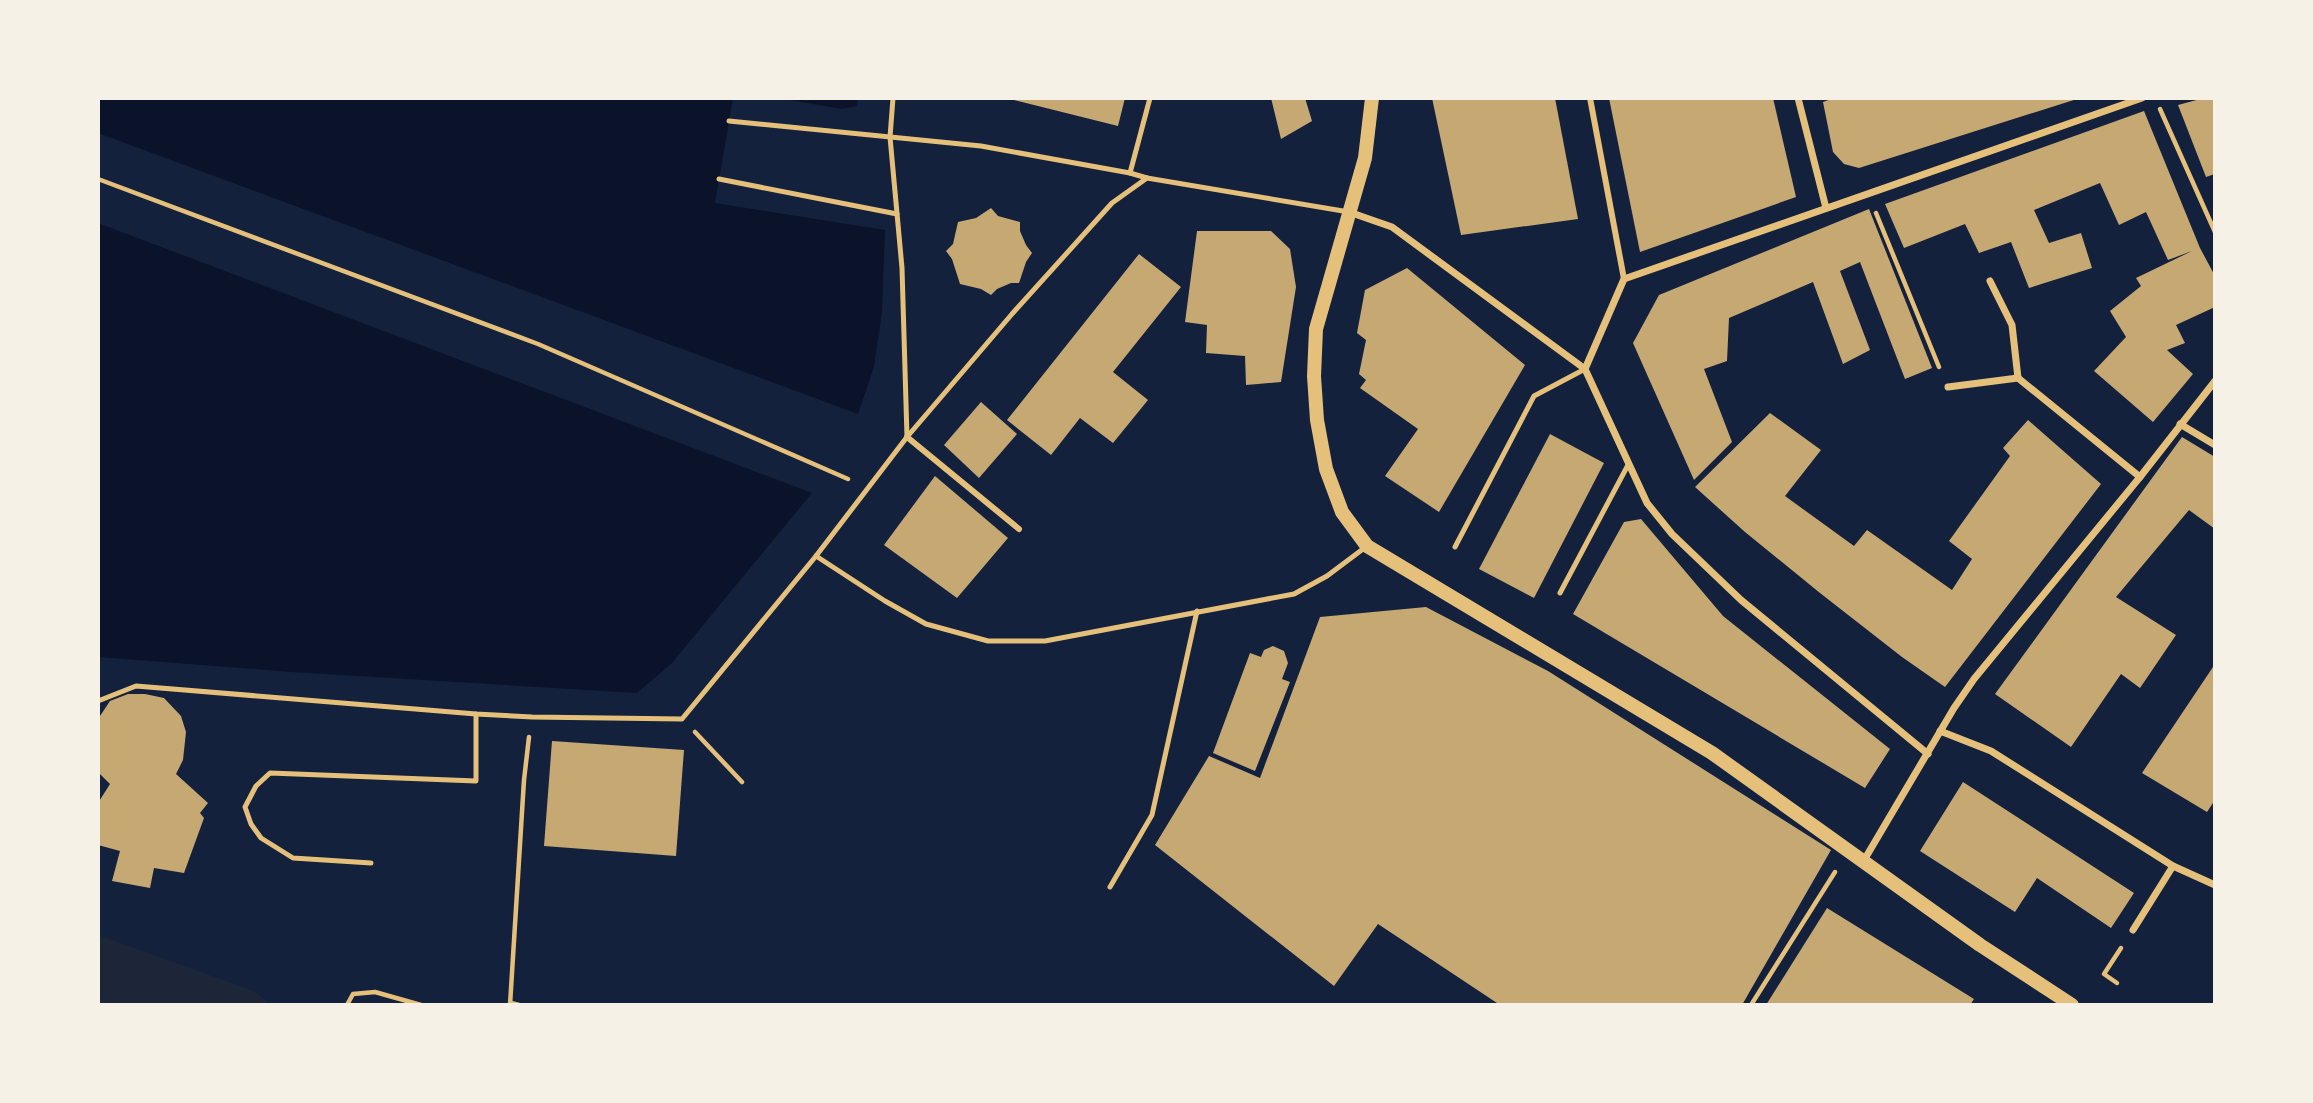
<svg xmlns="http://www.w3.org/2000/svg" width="2313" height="1103" font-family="Montserrat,sans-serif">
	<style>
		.green { fill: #1d2539 }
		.water { fill: #0b132b }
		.building { fill: #c6a872 }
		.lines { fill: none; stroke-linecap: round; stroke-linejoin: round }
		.path { stroke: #e5c07b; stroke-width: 4.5 }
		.service { stroke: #e5c07b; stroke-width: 5 }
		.pedestrian { stroke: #e5c07b; stroke-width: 6 }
		.minor { stroke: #e5c07b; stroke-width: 7 }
		.secondary { stroke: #e5c07b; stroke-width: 14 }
	</style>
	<rect width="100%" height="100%" fill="#14213d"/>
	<!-- green -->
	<polygon class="green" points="98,935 254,991 271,1005 98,1005"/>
	<!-- water -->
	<g class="water">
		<polygon points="98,98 733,98 715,203 885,230 882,312 874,367 858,414 98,133"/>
		<polygon points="778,98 858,98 857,106 842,109"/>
		<polygon points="98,223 812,493 672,663 637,693 291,672 98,657"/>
	</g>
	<!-- building -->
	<g class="building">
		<polygon points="1006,98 1125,98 1118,126"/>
		<polygon points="1271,98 1305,98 1312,121 1281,139"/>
		<polygon points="1432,98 1555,98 1578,219 1461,235"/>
		<polygon points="1609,98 1773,98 1796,197 1640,252"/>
		<polygon points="1834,98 2077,98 2077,99 1859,168 1844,164 1833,152 1823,102"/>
		<polygon points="2204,98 2215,98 2215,174 2206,177 2178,105"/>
		<polygon points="2144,111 2200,248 2215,276 2215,307 2176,325 2185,343 2167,350 2193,374 2153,422 2094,371 2126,337 2110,311 2141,286 2136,278 2192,251 2168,260 2146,212 2119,225 2100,183 2034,210 2049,243 2081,233 2092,268 2029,288 2011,242 1979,253 1965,224 1904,248 1885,204"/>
		<polygon points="991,208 998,216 1020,222 1020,231 1026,245 1032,253 1026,262 1019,283 1011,283 997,289 991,295 981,289 960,284 952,259 946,251 953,244 958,222 976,218"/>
		<polygon points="1869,209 1932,368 1905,379 1860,262 1840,271 1870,350 1843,364 1813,282 1729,318 1727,361 1704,369 1732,442 1694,480 1633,343 1659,295"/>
		<polygon points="1197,231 1271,231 1290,249 1296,287 1281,382 1246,385 1245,356 1206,353 1207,325 1185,322"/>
		<polygon points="1139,254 1181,287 1113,372 1148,400 1113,443 1080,418 1051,455 1007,420"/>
		<polygon points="1407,268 1525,365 1439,512 1385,476 1418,429 1360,388 1366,380 1359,374 1366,340 1357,333 1365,290"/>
		<polygon points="981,402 1017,434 979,478 944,445"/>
		<polygon points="1770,413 1821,450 1785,496 1854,546 1867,530 1952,590 1972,559 1949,541 2010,456 2003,448 2028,420 2101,484 1945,687 1902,657 1820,593 1745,532 1695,487"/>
		<polygon points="1550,434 1604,463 1534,598 1479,569"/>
		<polygon points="2182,437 2215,457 2215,529 2189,510 2116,597 2176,635 2140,688 2121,674 2071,747 1995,694"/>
		<polygon points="935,476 1008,538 957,598 884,545"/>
		<polygon points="1641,519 1723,616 1890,749 1865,788 1573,614 1624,522"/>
		<polygon points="1426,607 1548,671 1831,850 1742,1005 1500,1005 1378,924 1334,986 1155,845 1209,756 1260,778 1320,617"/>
		<polygon points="1273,646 1284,651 1288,663 1282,679 1290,682 1255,771 1213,753 1250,653 1261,657 1264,650"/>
		<polygon points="2215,664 2215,800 2207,812 2142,773"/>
		<polygon points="128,694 145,694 164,698 181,716 186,732 183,760 176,774 208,803 200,813 204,818 184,873 154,868 150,888 112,881 120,851 98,845 98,803 110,784 98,772 98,719 110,701"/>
		<polygon points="552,741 684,750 676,856 544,846"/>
		<polygon points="1963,782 2134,893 2111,928 2037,878 2015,912 1920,851"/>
		<polygon points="1827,908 1974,999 1970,1005 1766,1005"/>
	</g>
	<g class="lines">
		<!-- path -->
		<g class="path">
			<polyline points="2160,109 2215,232"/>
			<polyline points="98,179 538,344 848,479"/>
			<polyline points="1876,213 1939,367"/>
			<polyline points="695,732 742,782"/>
			<polyline points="2117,983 2104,974 2121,948"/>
			<polyline points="511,1003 519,1005"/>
			<polyline points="347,1005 353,994 375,992 421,1005"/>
			<polyline points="510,1005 524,780 529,737"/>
			<polyline points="1751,1005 1835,872"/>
		</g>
		<!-- service -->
		<g class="service">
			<polyline points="893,98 890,137 902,268 907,437"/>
			<polyline points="729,121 981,146 1130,173 1147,178 1349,212"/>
			<polyline points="1130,173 1150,98"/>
			<polyline points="719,179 897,214"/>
			<polyline points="1455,547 1534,396 1585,369"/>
			<polyline points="816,556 885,601 926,624 988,641 1045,641 1294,594 1327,576 1367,546"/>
			<polyline points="1560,593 1628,465"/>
			<polyline points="98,701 136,686 476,714 532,717 682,719 816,556 907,437 1012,314 1112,203 1147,178"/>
			<polyline points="371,863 293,858 261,838 251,824 245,807 256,786 270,773 476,781 476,714"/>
			<polyline points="1110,887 1152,815 1197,611"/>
		</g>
		<!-- pedestrian -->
		<g class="pedestrian">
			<polyline points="1590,98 1624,279"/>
			<polyline points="907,437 1019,529"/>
		</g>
		<!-- minor -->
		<g class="minor">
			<polyline points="1798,98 1826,208"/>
			<polyline points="1349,212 1392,227 1585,369 1647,503 1672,534 1741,600 1928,754"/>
			<polyline points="1990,281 2012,325 2018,378"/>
			<polyline points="1585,369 1624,279 2142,98"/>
			<polyline points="1948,387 2018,378 2140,477"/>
			<polyline points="2180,424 2215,445"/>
			<polyline points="1940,731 1991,751 2173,866 2215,885"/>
			<polyline points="1863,862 1954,708 1974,679 2140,477 2215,381"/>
			<polyline points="2133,930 2173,866"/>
		</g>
		<!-- secondary -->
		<polyline class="secondary" points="1372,98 1365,158 1316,329 1314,376 1317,420 1326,469 1342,512 1367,546 1712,753 1980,945 2072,1005"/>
	</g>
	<!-- border -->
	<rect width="2313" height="1103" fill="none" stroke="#f6f1e7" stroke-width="200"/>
</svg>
